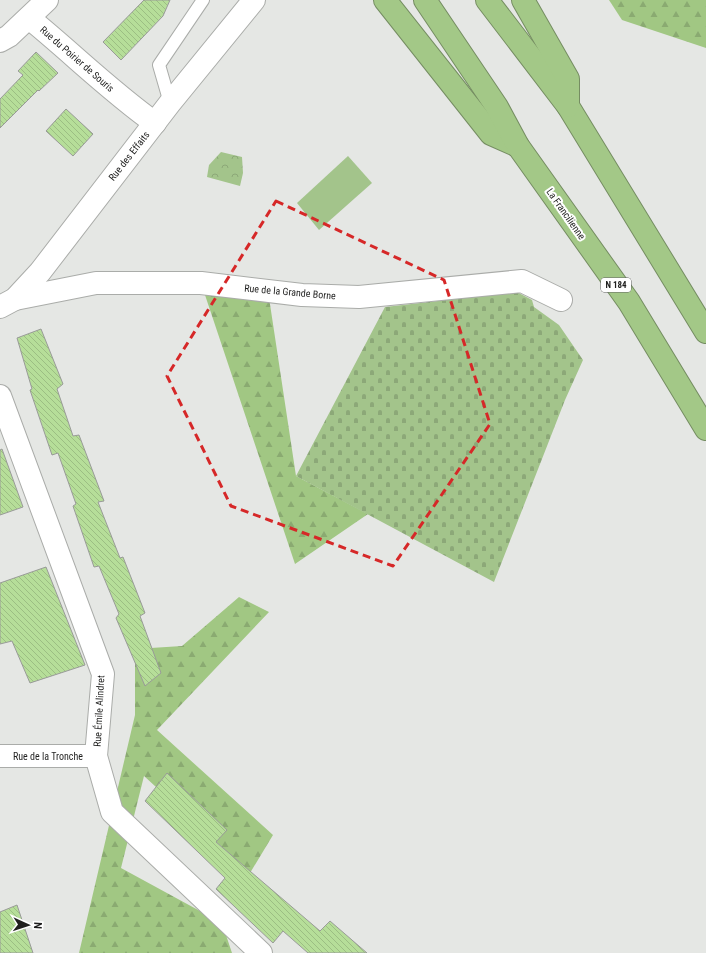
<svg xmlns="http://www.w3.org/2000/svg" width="706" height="953" font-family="'Roboto Condensed',sans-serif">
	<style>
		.forest { fill: url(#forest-firs) }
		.cemetery { fill: url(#cemetery-stones) }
		.park { fill: url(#park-crowns) }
		.pitch { fill: #a3c48b }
		.building { fill: url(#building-back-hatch); stroke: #999b98 }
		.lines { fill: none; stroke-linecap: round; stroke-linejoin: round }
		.lane-casing { stroke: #aaaca9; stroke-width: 14 }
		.street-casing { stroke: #aaaca9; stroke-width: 24 }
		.highway-casing { stroke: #758d62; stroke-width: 24 }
		.lane { stroke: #fff; stroke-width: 12 }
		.street { stroke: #fff; stroke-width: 22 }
		.highway { stroke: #a3c887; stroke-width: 22 }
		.marked { fill: none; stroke: #d62828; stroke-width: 3; stroke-dasharray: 8 5; stroke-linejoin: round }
		.labels { text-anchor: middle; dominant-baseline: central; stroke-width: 4; stroke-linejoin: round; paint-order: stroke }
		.shield { fill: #fff; stroke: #626262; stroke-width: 1 }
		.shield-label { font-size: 9px; font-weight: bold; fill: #1f1f1e }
		.street-label { font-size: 10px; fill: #1f1f1e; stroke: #fff }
	</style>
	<defs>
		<pattern id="forest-firs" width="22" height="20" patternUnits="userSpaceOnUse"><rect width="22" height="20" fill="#a1c783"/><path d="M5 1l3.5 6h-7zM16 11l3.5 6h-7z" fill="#8aaa71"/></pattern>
		<pattern id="cemetery-stones" width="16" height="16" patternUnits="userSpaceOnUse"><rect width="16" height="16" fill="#a3c48b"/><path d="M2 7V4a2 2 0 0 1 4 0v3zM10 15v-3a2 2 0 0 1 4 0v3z" fill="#8ca878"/></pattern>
		<pattern id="park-crowns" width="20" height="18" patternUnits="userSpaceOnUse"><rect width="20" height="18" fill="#a3c48b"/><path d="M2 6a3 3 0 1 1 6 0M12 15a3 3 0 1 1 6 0" fill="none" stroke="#8ca878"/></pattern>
		<pattern id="building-back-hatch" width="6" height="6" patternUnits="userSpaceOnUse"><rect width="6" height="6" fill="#b6de99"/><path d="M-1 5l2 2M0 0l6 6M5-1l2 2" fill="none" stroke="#9cbe83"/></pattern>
	</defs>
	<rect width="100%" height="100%" fill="#e5e7e4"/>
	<!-- forest -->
	<g class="forest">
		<polygon points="609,0 706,0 706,48 622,20"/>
		<polygon points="201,283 268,291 296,476 368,514 295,564"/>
		<polygon points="239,597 269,612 157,730 273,835 250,873 144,776 121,868 222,923 232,953 79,953 135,715 135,649 182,646"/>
	</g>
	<!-- cemetery -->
	<polygon class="cemetery" points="517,292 532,300 534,307 559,325 583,360 565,400 494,582 296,476 385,307"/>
	<!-- park -->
	<polygon class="park" points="221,152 242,157 243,173 240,186 207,177 209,165"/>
	<!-- pitch -->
	<polygon class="pitch" points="348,156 372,183 319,230 297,203"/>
	<!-- building -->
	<g class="building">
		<polygon points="144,0 170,0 163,16 121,60 103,42"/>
		<polygon points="36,52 58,73 39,91 38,90 0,128 0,99 23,75 18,71"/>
		<polygon points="66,109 93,134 73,156 46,131"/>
		<polygon points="41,329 63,384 57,389 73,436 79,435 104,501 98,502 120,558 123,557 145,613 140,616 161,673 145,686 116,618 119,614 99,566 94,567 73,506 76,504 58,453 52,455 30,390 32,389 17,338"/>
		<polygon points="2,449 23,507 0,515 0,450"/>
		<polygon points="46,567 85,665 30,683 12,641 0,644 0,583"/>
		<polygon points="167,773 227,830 216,842 320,931 330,921 367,953 308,953 283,931 273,943 216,889 225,878 145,801"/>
		<polygon points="17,905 33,953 0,953 0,912"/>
	</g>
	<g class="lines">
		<defs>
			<polyline id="lane" points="170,103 159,65 203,0"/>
			<g id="street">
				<path d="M29 18C71 52 110 91 155 123"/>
				<polyline points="0,41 9,36 47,0"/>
				<polyline points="15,299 96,283 201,283 302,295 359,297 522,281 561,300"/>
				<polyline points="0,307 15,299 40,272 170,103 254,0"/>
				<polyline points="0,396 103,674 96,756 112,812 261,953"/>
				<polyline points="0,756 96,756"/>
			</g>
			<g id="highway">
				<polyline points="385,0 491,134 518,146"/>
				<polyline points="425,0 497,107 518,146 629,302 706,429"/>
				<polyline points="487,0 568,106 706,332"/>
				<polyline points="523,0 568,79 568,106"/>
			</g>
		</defs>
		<!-- lane casing -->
		<use href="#lane" class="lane-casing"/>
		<!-- street casing -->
		<use href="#street" class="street-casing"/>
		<!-- highway casing -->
		<use href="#highway" class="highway-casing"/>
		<!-- lane -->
		<use href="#lane" class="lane"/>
		<!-- street -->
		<use href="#street" class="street"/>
		<!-- highway -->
		<use href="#highway" class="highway"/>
	</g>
	<!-- marked area -->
	<path class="marked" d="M276 201 444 280 490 424 393 566 231 506 167 376Z"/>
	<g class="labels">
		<!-- shield labels -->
		<rect class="shield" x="601" y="278" width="30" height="14" rx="3"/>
		<g class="shield-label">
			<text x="616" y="285">N 184</text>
		</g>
		<!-- street labels -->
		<g class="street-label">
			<text transform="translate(77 59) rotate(41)">Rue du Poirier de Souris</text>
			<text transform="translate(129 156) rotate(-52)">Rue des Effaits</text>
			<text transform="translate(566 214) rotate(55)">La Francilienne</text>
			<text transform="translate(290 292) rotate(5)">Rue de la Grande Borne</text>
			<text transform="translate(99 711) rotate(-87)">Rue Émile Alindret</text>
			<text x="48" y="756">Rue de la Tronche</text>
		</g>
	</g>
	<!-- north arrow -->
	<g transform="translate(28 925) rotate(93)" stroke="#ffffff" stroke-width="3" paint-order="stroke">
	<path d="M0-3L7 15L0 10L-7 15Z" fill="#1f1f1e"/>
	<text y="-6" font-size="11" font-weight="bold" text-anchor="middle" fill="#1f1f1e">N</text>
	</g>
</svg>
